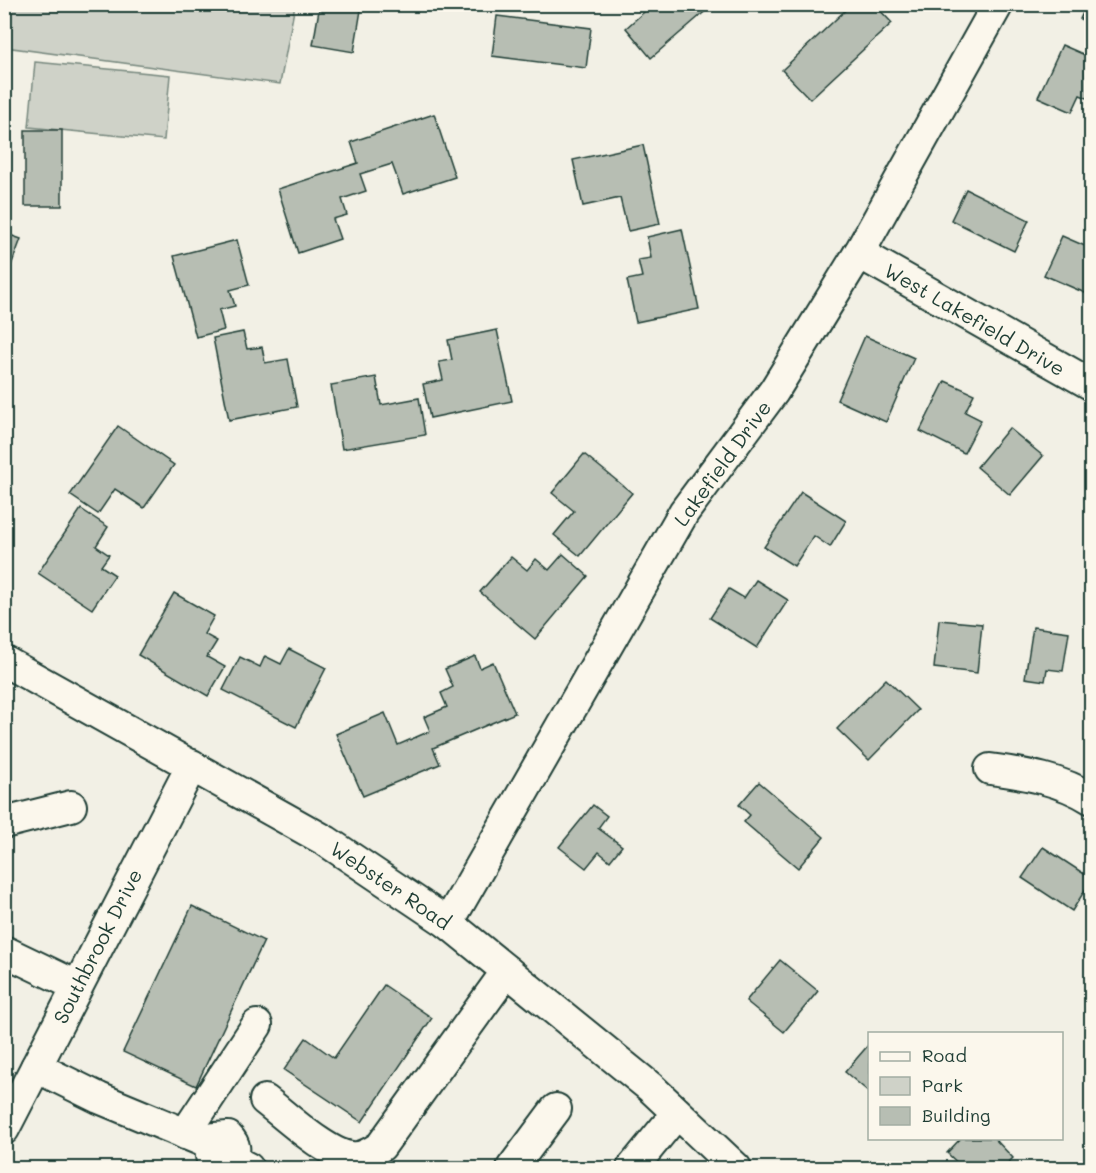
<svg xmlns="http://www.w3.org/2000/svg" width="1096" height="1173" font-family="Mali,sans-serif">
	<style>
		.green { fill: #cfd2c8; stroke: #77887e; stroke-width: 1.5 }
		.building { fill: #b7beb3; stroke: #1f3d34; stroke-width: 1.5 }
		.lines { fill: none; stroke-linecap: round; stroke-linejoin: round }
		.minor-casing { stroke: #1f3d34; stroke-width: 34 }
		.minor { stroke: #fbf7ec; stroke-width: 30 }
		.labels { text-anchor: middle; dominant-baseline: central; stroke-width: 4.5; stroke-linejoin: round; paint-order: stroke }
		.street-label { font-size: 20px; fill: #1f3d34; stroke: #fbf7ec }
	</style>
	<rect width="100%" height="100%" fill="#f2f0e5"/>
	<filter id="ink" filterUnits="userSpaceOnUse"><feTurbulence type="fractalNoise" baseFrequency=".0167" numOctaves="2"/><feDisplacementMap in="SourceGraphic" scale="12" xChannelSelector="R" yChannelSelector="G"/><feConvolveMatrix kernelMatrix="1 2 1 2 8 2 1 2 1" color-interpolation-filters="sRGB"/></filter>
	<g filter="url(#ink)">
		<!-- green -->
		<g class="green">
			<polygon points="5,4 295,4 295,5 280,84 5,47"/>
			<polygon points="35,62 170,75 164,140 29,127"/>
		</g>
		<!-- building -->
		<g class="building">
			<polygon points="320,4 362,4 354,52 313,45"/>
			<polygon points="653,4 706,4 709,8 651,58 626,28"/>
			<polygon points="852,4 874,4 892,23 810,99 782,70"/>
			<polygon points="1087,4 1092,4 1092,24 1080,19"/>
			<polygon points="497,16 591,28 586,68 492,56"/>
			<polygon points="1062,45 1092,58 1092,95 1090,99 1080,95 1072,112 1038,97"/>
			<polygon points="434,114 455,177 403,194 392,164 360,174 366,191 342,199 347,215 333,219 340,239 298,253 278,189 358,163 351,142"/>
			<rect x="25" y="130" width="37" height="76"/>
			<polygon points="643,145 660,224 628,231 620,198 583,206 573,160"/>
			<polygon points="966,189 1029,220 1014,251 951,220"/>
			<polygon points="682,229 699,309 636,322 627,280 642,277 638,260 651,258 647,237"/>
			<polygon points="4,233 21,239 4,284"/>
			<polygon points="1062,236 1092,249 1092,296 1044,275"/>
			<polygon points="237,240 249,285 230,290 235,306 219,310 224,330 196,337 174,256"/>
			<polygon points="497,330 512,401 430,418 423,384 443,380 439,362 452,360 448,340"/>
			<polygon points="243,332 247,349 262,347 265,363 288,359 297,407 229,420 213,338"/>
			<polygon points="865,336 914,358 886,422 837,400"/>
			<polygon points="376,377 381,405 419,398 425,435 342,449 331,385"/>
			<polygon points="945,381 974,394 965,412 981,420 964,453 920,431"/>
			<polygon points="118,426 174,465 144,508 115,489 98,514 70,495"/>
			<polygon points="1009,428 1043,456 1010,495 977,467"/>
			<polygon points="584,454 632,493 580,556 554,535 574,511 552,493"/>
			<polygon points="801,492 846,521 830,547 814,536 794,566 764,547"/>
			<polygon points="81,509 108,527 96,546 109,555 101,566 115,575 92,609 38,573"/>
			<polygon points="563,554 588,576 535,639 480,592 511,557 527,570 536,559 549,570"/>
			<polygon points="756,580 788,600 757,648 710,618 729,589 744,598"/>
			<polygon points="174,593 214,616 204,634 217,641 207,657 225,667 208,696 138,655"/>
			<polygon points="939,620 982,624 977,673 934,668"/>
			<polygon points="1033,627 1069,632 1063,671 1047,669 1045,681 1025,678"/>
			<polygon points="289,649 326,668 296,727 223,690 240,657 260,667 265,656 281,664"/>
			<polygon points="475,656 480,668 493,662 515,713 433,748 440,764 363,796 336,734 385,713 398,745 430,731 424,717 447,707 441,693 453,687 445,669"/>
			<polygon points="886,679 918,710 869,760 837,729"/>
			<polygon points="759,782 824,837 798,868 744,822 750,815 739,805"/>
			<polygon points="593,805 607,816 598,828 622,846 610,861 599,852 586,868 559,847"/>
			<polygon points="1043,847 1092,879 1072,911 1022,878"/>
			<polygon points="192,906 264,941 196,1086 123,1052"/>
			<polygon points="780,960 818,991 784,1032 746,1001"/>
			<polygon points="384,985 432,1018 362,1122 284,1070 306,1038 334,1058"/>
			<polygon points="870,1043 870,1093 845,1072"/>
			<polygon points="961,1138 994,1138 1013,1158 1003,1168 963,1168 947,1153"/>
		</g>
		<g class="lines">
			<defs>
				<g id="minor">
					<polyline points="859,253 1092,385"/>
					<polyline points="4,661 326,841 448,923 650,1087 736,1168"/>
					<path d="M990 769C1026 774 1060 779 1092 799"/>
					<polyline points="4,823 71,806"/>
					<polyline points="448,923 684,512 774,391 859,253 998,4"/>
					<polyline points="4,951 77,986"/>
					<polyline points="36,1067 99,1098 210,1144"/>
					<path d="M265 1100C286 1116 326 1154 351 1157 362 1159 372 1152 381 1146L507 971"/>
					<polyline points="4,1129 192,765"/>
					<polyline points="185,1134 257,1025"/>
					<path d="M230 1159C237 1151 235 1144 228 1137L215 1138 210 1144 211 1156 218 1161 230 1159 248 1168"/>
					<polyline points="512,1168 556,1109"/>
					<polyline points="632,1168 677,1113"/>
				</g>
			</defs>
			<!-- minor casing -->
			<use href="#minor" class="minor-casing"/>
			<!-- minor -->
			<use href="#minor" class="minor"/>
		</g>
	</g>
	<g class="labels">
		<!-- street labels -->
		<g class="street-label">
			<text transform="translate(975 319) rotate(30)">West Lakefield Drive</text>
			<text transform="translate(722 463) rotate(-54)">Lakefield Drive</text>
			<text transform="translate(391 885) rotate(34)">Webster Road</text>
			<text transform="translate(97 946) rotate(-63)">Southbrook Drive</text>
		</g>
	</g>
	<!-- margin -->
	<rect width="1096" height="1173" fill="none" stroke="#fbf7ec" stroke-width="24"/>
	<rect x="12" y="12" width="1072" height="1149" fill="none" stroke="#1f3d34" stroke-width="2" filter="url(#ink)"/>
	<!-- legend -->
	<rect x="868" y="1032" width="195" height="108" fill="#fbf7ec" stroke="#a3ada2" stroke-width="1.5"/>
	<rect x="880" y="1052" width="30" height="9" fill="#fbf7ec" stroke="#a3ada2" stroke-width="1.5"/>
	<text x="922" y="1062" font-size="18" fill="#1f3d34">Road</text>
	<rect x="880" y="1077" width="30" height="18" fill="#cfd2c8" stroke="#a3ada2" stroke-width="1.5"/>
	<text x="922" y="1092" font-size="18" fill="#1f3d34">Park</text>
	<rect x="880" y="1107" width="30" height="18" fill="#b7beb3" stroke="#a3ada2" stroke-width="1.5"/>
	<text x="922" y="1122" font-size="18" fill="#1f3d34">Building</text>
</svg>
